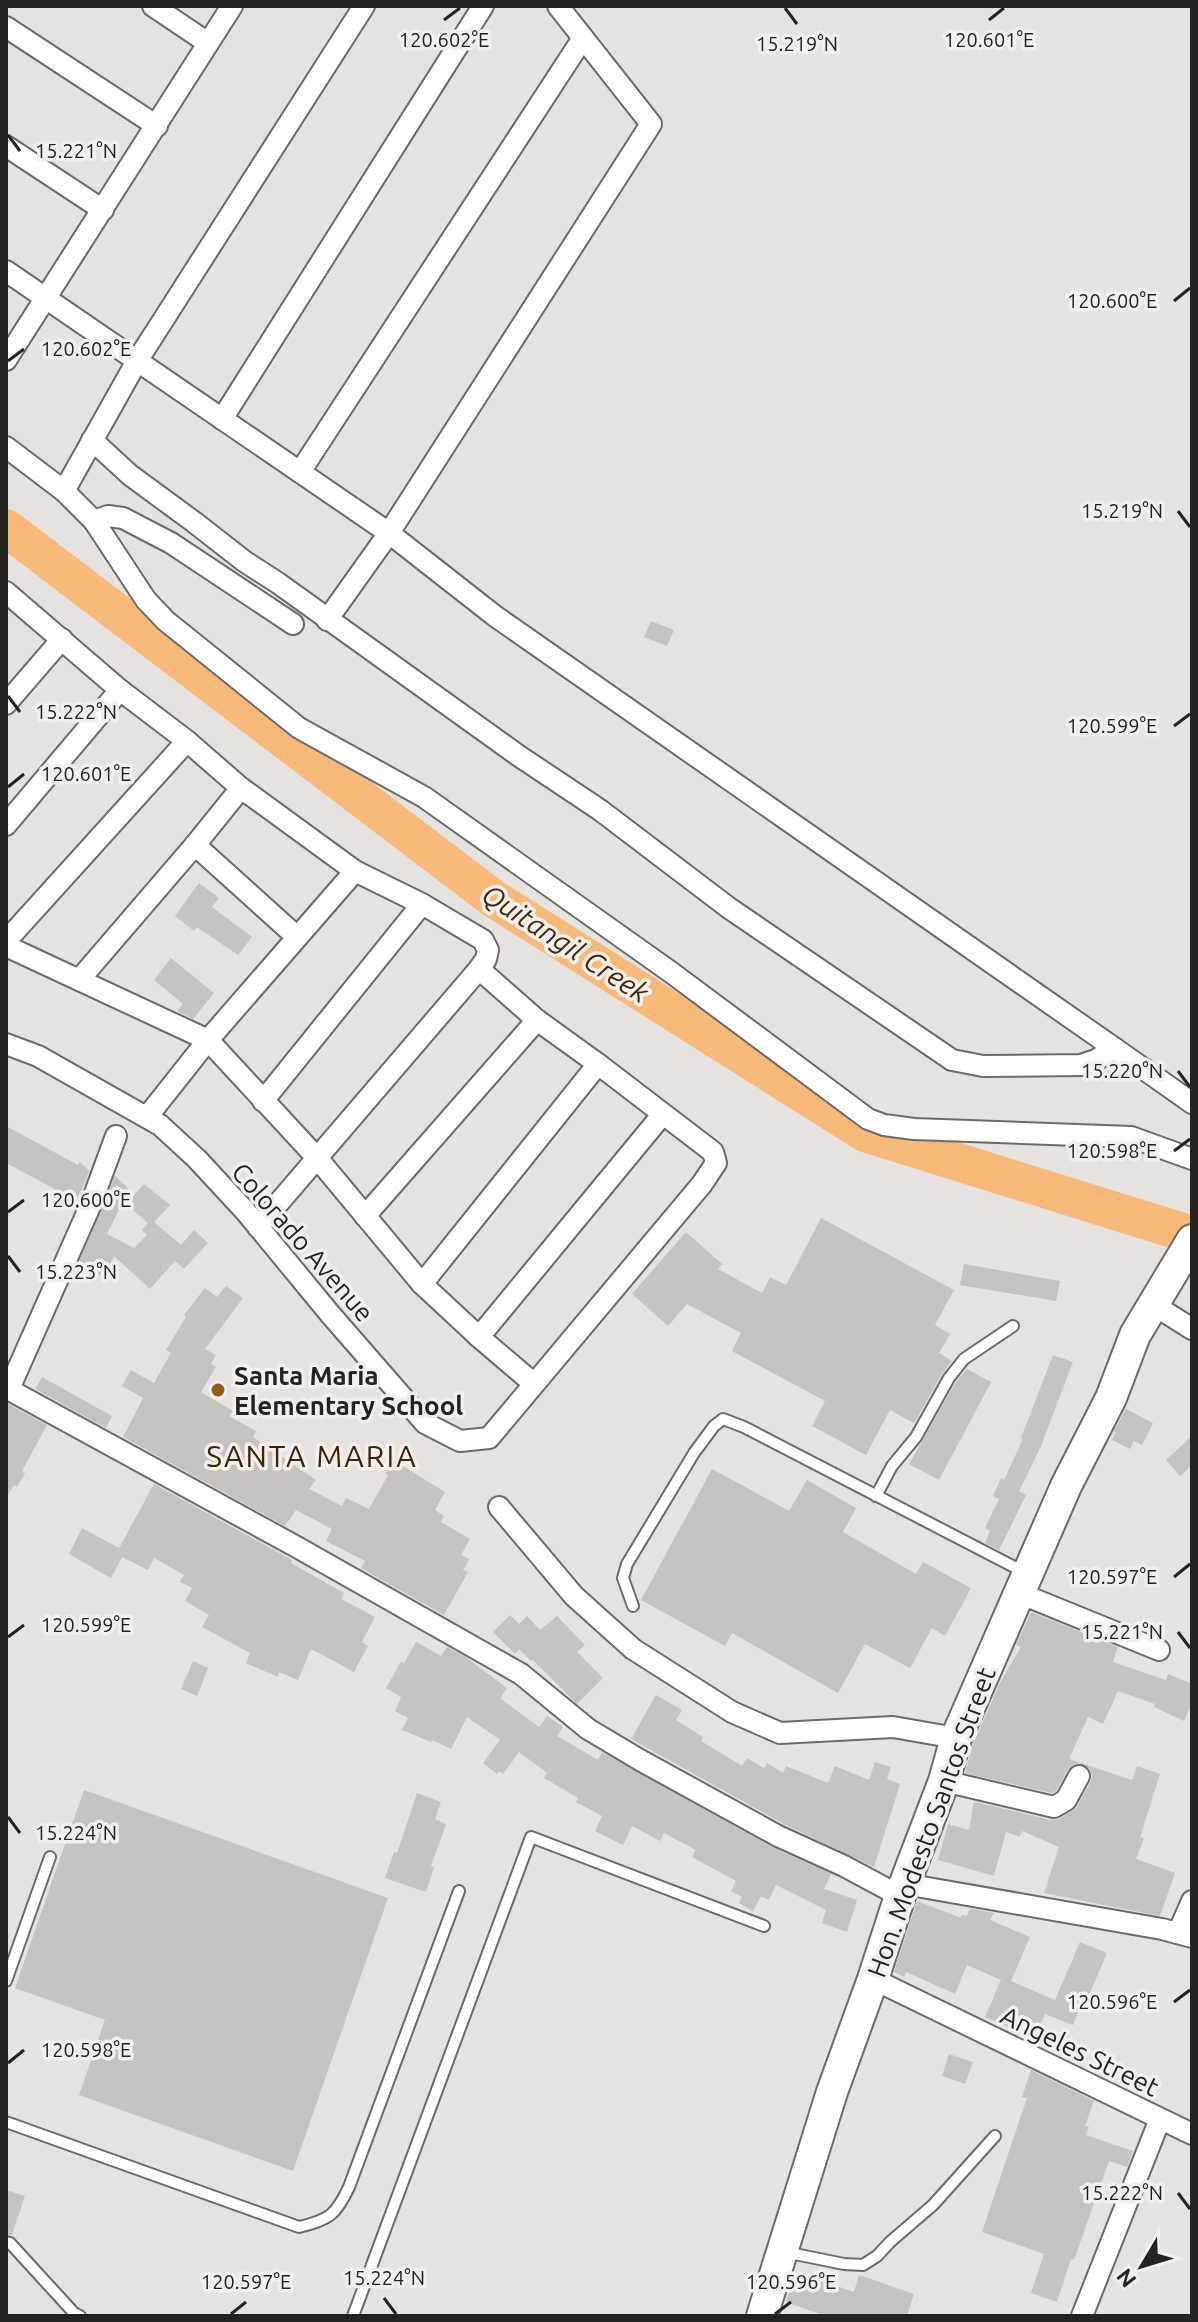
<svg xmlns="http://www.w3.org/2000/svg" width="1198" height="2322" font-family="Ubuntu,sans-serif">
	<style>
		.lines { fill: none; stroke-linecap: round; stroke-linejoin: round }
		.river { stroke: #f7b979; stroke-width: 38 }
		.building { fill: #c5c2bf }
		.lane-casing { stroke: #6d6b68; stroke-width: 14 }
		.street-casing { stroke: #6d6b68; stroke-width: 24 }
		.secondary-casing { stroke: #6d6b68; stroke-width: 34 }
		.lane { stroke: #fff; stroke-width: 10 }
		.street { stroke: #fff; stroke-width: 20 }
		.secondary { stroke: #fff; stroke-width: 30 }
		.ticks { fill: none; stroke: #242322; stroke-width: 3 }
		.poi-dot { fill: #945b16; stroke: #f2efec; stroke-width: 3 }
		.labels { text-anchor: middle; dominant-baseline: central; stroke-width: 7; stroke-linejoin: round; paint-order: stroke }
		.street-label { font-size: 26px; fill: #242322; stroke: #f2efec }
		.poi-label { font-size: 26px; font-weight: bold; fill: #242322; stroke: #f2efec; text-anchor: start }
		.water-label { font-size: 28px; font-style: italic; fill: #432a0e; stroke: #f2efec }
		.quarter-label { font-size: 30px; letter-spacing: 2px; fill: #3f2404; stroke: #f2efec }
		.ticks-label { font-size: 20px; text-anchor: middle; fill: #242322; stroke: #f2efec; stroke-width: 7; stroke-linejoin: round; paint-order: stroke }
	</style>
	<rect width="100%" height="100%" fill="#e5e2df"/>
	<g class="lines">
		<!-- river -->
		<polyline class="river" points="6,528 494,899 865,1133 1192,1235"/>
	</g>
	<!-- building -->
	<g class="building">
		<polygon points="651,621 674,630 667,646 644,637"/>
		<polygon points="199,883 219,898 212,907 252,937 238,955 197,927 194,931 175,916"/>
		<polygon points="171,958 214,993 193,1019 177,1011 183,1004 154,980"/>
		<polygon points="6,1126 78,1165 80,1162 89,1171 75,1208 53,1188 6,1163"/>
		<polygon points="115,1176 129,1189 107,1234 134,1248 147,1235 142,1230 148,1223 126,1204 144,1184 170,1205 154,1222 181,1245 194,1230 208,1243 184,1269 175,1261 150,1289 114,1256 104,1277 78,1264"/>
		<polygon points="821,1218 954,1290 935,1325 950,1334 939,1353 952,1361 942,1374 914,1423 890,1410 866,1455 812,1426 825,1401 732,1351 741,1333 687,1304 668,1326 632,1294 686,1232 722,1264 718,1269 762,1293 770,1277 786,1285"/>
		<polygon points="964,1264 1060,1281 1056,1301 960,1285"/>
		<polygon points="226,1286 243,1298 205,1349 216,1355 211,1364 216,1367 201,1392 233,1411 229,1416 256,1431 253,1437 316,1480 309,1489 342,1506 346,1498 369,1509 388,1475 385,1473 393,1460 445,1492 435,1510 444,1516 441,1522 470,1539 461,1555 469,1559 463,1570 468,1572 444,1615 361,1568 365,1561 326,1541 332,1529 296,1510 285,1526 123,1437 143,1398 122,1386 131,1370 154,1383 171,1353 166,1350 186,1317 184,1315 205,1288 217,1297"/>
		<polygon points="1053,1355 1073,1362 1041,1446 1019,1491 1026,1495 999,1550 985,1543 990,1531 985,1528 999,1499 993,1496 1001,1478 1004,1480 1023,1439 1021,1438"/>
		<polygon points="967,1369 991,1382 939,1480 909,1464 956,1382"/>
		<polygon points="42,1377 112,1416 106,1428 35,1389"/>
		<polygon points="6,1403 47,1425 22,1471 25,1473 17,1487 14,1485 6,1498"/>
		<polygon points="1126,1409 1153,1423 1142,1445 1134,1441 1130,1449 1112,1440 1116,1432 1114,1431"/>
		<polygon points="1192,1436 1192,1465 1180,1476 1166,1460"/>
		<polygon points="712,1469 789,1511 807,1480 856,1508 843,1532 916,1574 923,1562 971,1588 945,1636 932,1628 910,1668 865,1644 838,1693 732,1633 725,1646 641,1600"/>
		<polygon points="154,1484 292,1560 291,1563 344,1593 341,1599 375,1617 362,1642 368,1646 354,1672 311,1649 298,1680 279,1672 278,1677 246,1663 250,1653 202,1627 209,1615 185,1601 192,1588 180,1582 184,1575 154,1558 148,1570 122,1557 111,1578 69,1554 82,1528 119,1548"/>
		<polygon points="1031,1612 1118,1647 1113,1662 1166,1680 1168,1674 1192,1684 1192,1703 1184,1721 1154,1707 1155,1704 1118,1691 1103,1724 1088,1717 1069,1759 1132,1780 1137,1766 1160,1774 1140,1837 1144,1838 1136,1859 1175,1873 1160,1916 1044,1893 1059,1847 1022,1831 1020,1837 1006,1832 994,1876 938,1860 948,1824 969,1830 974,1802 1051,1820 1059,1819 1077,1807 1091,1781 1092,1775 1090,1769 1079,1763 1073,1765 1068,1769 1056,1791 1052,1793 965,1773 973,1744 1001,1681 1021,1647 1016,1645"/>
		<polygon points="510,1615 519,1624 527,1616 540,1630 557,1616 585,1645 577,1652 603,1678 577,1704 533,1660 531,1661 519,1649 515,1654 493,1632"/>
		<polygon points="416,1642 441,1656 447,1647 464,1656 507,1688 500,1698 539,1727 547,1716 563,1727 557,1736 598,1760 602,1752 772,1847 831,1874 824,1889 857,1900 847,1932 822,1923 826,1910 776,1885 769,1900 761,1896 753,1911 739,1903 742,1897 731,1891 736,1881 692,1857 696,1850 664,1833 660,1841 632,1826 623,1845 595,1831 602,1816 576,1802 578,1798 544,1778 547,1773 519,1752 503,1774 499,1771 497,1774 483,1763 500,1740 467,1717 451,1749 432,1740 431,1742 402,1730 408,1718 395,1711 401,1697 386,1688 401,1662 404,1663"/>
		<polygon points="193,1661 208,1668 197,1696 181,1689"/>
		<polygon points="656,1695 682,1710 676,1720 703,1737 701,1741 742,1766 747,1758 764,1768 767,1763 783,1773 786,1766 828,1783 835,1766 869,1780 875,1762 891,1767 887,1779 900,1784 874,1867 784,1824 631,1739"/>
		<polygon points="84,1790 388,1898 293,2171 79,2095 105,2020 15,1988"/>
		<polygon points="417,1793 441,1802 435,1819 446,1824 431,1866 434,1867 426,1892 385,1878 394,1852 397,1853"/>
		<polygon points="917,1901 961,1918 962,1915 967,1916 970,1909 994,1913 990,1920 1030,1937 1011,1981 1055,2000 1080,1942 1107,1953 1087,2000 1083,1999 1073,2025 1045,2014 1034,2038 985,2017 1001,1980 967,1965 955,1994 906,1972 904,1977 894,1972"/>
		<polygon points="949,2054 973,2062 965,2084 942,2076"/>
		<polygon points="1031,2070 1094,2101 1085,2126 1089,2127 1086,2135 1133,2151 1127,2167 1109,2161 1074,2260 1071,2259 1057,2302 1031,2293 1044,2254 982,2232 1027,2098 1022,2097"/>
		<polygon points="6,2190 25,2196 12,2235 6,2234"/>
		<polygon points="796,2272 854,2292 859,2275 914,2294 907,2316 826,2316 786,2302"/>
	</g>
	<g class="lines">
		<defs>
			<g id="lane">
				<polyline points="876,1496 892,1466 916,1437 949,1378 964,1359 1013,1326"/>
				<polyline points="633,1606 623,1578 627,1564 694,1453 714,1426 723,1419 744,1427 1026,1573"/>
				<polyline points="6,1981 50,1857"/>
				<path d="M6 2122 299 2227C329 2220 336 2215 349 2187L459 1891"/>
				<polyline points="6,2242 10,2243 74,2313 80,2316"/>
				<polyline points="785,2252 844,2264 863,2265 877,2256 890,2242 933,2205 995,2136"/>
				<polyline points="353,2316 531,1837 764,1926"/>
			</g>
			<g id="street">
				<polyline points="153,6 208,43"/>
				<polyline points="6,27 157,126"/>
				<polyline points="6,146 103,210"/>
				<polyline points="6,271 389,533 495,616 1114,1048"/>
				<polyline points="6,360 232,6"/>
				<polyline points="222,419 483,6"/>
				<polyline points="92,440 130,475 194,522 244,561 278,583 519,756 600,810 729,908 952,1060 983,1066 1081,1065 1096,1060 1114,1048 1192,1103"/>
				<polyline points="6,447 64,491 94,521 146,600 166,621 299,728 424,797 672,973 868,1119 884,1125 914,1129 1131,1137 1192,1159"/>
				<polyline points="300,472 583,38"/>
				<polyline points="64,491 137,361 364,6"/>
				<polyline points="94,521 108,516 123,518 171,543 293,624"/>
				<polyline points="6,592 120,690 187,741 241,788 355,871 422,904 483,940 488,950 486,959 479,969 258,1227"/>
				<polyline points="327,620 389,533 651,124 558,6"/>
				<polyline points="6,704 62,639"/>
				<polyline points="6,825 120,690"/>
				<polyline points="195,845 297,937"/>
				<polyline points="6,941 187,741"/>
				<polyline points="6,946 208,1040 318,1159 422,1284 479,1337 533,1383"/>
				<polyline points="79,980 195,845 241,788"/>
				<polyline points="6,1044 38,1056 160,1125 197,1159 246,1212 330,1314 425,1423 460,1441 489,1438 702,1184 716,1163 713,1152 598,1064 537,1020 479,969"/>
				<polyline points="263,1101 422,904"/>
				<polyline points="147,1117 208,1040 355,871"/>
				<polyline points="365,1216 537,1020"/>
				<polyline points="422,1284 598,1064"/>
				<polyline points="1154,1305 1192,1329"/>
				<polyline points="479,1337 662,1115"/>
				<polyline points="6,1388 295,1546 521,1674 588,1729 640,1760 778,1836 844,1866 900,1896"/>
				<polyline points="9,1389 91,1204 116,1136"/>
				<polyline points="499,1507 574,1596 633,1649 732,1712 780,1733 893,1727 956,1738"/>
				<polyline points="1019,1593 1159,1650"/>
				<polyline points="944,1781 1054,1807 1066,1800 1079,1776"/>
				<polyline points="905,1884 1162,1929 1192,1937"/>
				<polyline points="1178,1933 1192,1901"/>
				<polyline points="873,1979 1192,2134"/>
				<polyline points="1082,2316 1160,2119"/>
			</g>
			<polyline id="secondary" points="762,2316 832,2092 873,1979 900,1896 944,1781 956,1738 1066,1486 1111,1398 1135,1335 1192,1240"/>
		</defs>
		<!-- lane casing -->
		<use href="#lane" class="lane-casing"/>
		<!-- street casing -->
		<use href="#street" class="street-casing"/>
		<!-- secondary casing -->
		<use href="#secondary" class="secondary-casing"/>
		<!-- lane -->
		<use href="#lane" class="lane"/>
		<!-- street -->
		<use href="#street" class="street"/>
		<!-- secondary -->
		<use href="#secondary" class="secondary"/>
	</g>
	<!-- ticks -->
	<path class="ticks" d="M785 8 797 24M444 20 460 8M989 20 1004 8M8 135 20 151M1174 301 1190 288M8 361 24 349M1178 511 1190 527M8 696 20 712M1174 726 1190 714M8 787 24 774M1178 1071 1190 1087M1174 1151 1190 1139M8 1212 24 1200M8 1256 20 1272M1174 1577 1190 1564M1178 1632 1190 1648M8 1637 24 1625M8 1817 20 1833M1174 2002 1190 1990M8 2063 24 2050M1178 2193 1190 2209M384 2298 396 2314M231 2314 246 2302M775 2314 791 2302"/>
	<!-- markers -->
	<circle class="poi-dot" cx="218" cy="1390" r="8"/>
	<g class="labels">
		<!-- street labels -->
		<g class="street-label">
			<text transform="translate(303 1242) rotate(49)">Colorado Avenue</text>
			<text transform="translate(931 1822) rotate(-70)">Hon. Modesto Santos Street</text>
			<text transform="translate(1080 2051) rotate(26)">Angeles Street</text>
		</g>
		<!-- poi labels -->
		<g class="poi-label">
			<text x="234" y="1375">Santa Maria<tspan x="234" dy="30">Elementary School</tspan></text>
		</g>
		<!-- water labels -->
		<g class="water-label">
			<text transform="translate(566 943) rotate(33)">Quitangil Creek</text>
		</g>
		<!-- quarter labels -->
		<g class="quarter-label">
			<text x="312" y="1456">SANTA MARIA</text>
		</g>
	</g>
	<g class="ticks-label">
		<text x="444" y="47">120.602°E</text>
		<text x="989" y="47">120.601°E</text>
		<text x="797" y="51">15.219°N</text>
		<text x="76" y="158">15.221°N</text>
		<text x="1112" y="308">120.600°E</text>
		<text x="86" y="356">120.602°E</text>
		<text x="1122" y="518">15.219°N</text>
		<text x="76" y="719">15.222°N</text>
		<text x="1112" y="733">120.599°E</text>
		<text x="86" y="781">120.601°E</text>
		<text x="1122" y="1078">15.220°N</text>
		<text x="1112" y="1158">120.598°E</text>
		<text x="86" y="1207">120.600°E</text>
		<text x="76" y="1279">15.223°N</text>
		<text x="1112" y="1584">120.597°E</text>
		<text x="86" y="1632">120.599°E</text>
		<text x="1122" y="1639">15.221°N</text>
		<text x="76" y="1840">15.224°N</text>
		<text x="1112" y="2009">120.596°E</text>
		<text x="86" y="2057">120.598°E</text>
		<text x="1122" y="2200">15.222°N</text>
		<text x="384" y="2285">15.224°N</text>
		<text x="246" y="2289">120.597°E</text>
		<text x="791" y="2289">120.596°E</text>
	</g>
	<!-- border -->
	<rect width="1198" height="2322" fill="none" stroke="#242322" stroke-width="16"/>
	<!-- north arrow -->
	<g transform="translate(1142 2266) rotate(232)" stroke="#f2efec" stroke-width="6" paint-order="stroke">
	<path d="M0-6L14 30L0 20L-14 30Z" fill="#242322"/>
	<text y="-12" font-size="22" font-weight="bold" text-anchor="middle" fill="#242322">N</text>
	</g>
</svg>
